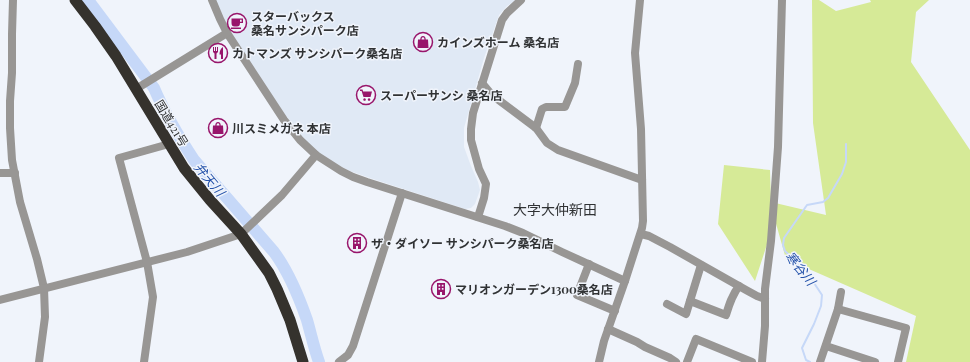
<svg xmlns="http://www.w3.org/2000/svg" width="970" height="362" font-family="'Playfair Display','Noto Sans JP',serif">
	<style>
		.built { fill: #e0e9f5 }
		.green { fill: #d6ea97 }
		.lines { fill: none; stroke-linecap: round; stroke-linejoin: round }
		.stream { stroke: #c6d8f8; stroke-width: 2 }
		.river { stroke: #c6d8f8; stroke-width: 12 }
		.minor { stroke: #989694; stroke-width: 8 }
		.highway { stroke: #35322d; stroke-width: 11 }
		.labels { text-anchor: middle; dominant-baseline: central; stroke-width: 3; stroke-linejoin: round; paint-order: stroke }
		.poi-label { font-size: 12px; font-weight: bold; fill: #303234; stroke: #f0f4fb; text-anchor: start }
		.street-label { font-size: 12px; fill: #303234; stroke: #f0f4fb }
		.water-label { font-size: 13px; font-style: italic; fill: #2452aa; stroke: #f0f4fb }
		.quarter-label { font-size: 14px; fill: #303234; stroke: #f0f4fb }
	</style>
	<rect width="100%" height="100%" fill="#f0f4fb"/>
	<!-- built -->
	<polygon class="built" points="213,0 516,0 507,6 499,15 484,58 464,128 464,147 471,166 478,182 480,190 475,204 471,208 465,209 370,178 350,171 334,163 317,152 296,131 235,40"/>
	<!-- green -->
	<polygon class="green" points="812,0 819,0 836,11 871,2 870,0 929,0 916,12 911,62 970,150 970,362 906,362 916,316 786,259 775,220 755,281 718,224 724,165 770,170 771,202 826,215 813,123"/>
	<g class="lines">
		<!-- stream -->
		<polyline class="stream" points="810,362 806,360 802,348 814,324 821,306 822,295 806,271 785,251 783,245 784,238 807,205 823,202 828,198 842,174 846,162 846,144"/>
		<!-- river -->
		<path class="river" d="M88 0 154 88C165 114 179 137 194 160L274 252C288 271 299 297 307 320 311 334 314 348 319 362"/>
		<!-- minor -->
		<g class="minor">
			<polyline points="13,0 12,34 12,73 10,101 10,128 12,160 20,202 37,259 44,288 45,317 39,362"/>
			<polyline points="212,0 220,19 227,33 284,120 300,140 316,155 341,171 353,177 367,182 505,226 523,233 562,252 625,281"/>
			<polyline points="482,83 492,95 536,128 547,143 558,150 642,180"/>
			<polyline points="136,89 227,33"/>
			<polyline points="536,128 542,109 546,107 565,107 575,83 578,64"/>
			<polyline points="0,173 15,173"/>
			<polyline points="478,217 484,198 486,184 479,169 471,140 471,129 473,113 502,20 507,13 521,0"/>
			<polyline points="641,234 649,236 670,247 746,290 757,296 765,299"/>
			<polyline points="589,264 577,295 615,311"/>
			<polyline points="0,300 187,252 241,234 282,195 316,155"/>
			<path d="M690 301 726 315C729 305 732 295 739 286"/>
			<polyline points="667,304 686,314 701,265"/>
			<polyline points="838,309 906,328 898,362"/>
			<polyline points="608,329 637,342 645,347 670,358 676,362"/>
			<polyline points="826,346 875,362"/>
			<polyline points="144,362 153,297 147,262 119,158 169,144"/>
			<polyline points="339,362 348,355 353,346 402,193"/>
			<polyline points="599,362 604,341 625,281 642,228 643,221 641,129 635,53 640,0"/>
			<polyline points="687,362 696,339 752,362"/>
			<polyline points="762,362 765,326 765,289 771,241 778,147 782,0"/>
			<polyline points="820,362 838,309 841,292"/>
		</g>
		<!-- highway -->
		<polyline class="highway" points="75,0 95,26 116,56 184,168 210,200 241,234 269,273 277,289 290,320 303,362"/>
	</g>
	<!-- icons -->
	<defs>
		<symbol id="cafe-ring" viewBox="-11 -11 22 22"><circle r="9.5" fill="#f0f4fb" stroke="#98156b" stroke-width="1.5"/><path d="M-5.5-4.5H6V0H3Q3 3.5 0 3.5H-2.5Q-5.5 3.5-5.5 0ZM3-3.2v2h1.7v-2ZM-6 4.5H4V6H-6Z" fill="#98156b"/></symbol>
		<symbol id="shop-ring" viewBox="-11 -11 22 22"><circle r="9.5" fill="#f0f4fb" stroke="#98156b" stroke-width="1.5"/><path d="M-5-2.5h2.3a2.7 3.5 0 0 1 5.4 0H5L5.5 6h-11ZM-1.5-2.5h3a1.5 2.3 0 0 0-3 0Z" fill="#98156b"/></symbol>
		<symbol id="restaurant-ring" viewBox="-11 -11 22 22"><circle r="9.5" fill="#f0f4fb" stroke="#98156b" stroke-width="1.5"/><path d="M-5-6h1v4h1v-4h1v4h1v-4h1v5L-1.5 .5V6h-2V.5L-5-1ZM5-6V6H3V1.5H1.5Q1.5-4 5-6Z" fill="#98156b"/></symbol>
		<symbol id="supermarket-ring" viewBox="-11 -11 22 22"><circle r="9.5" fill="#f0f4fb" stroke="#98156b" stroke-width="1.5"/><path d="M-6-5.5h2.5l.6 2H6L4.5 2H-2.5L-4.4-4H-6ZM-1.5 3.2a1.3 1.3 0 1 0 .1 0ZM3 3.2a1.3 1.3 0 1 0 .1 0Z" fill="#98156b"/></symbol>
		<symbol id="building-ring" viewBox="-11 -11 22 22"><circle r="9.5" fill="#f0f4fb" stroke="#98156b" stroke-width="1.5"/><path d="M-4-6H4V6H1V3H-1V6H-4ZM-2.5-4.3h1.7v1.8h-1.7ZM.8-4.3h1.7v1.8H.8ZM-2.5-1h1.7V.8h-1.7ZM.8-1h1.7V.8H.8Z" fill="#98156b"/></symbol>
	</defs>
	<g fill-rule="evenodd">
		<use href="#cafe-ring" x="226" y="12" width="22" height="22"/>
		<use href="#shop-ring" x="412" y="31" width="22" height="22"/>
		<use href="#restaurant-ring" x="207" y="42" width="22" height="22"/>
		<use href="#supermarket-ring" x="355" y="84" width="22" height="22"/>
		<use href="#shop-ring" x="207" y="117" width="22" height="22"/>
		<use href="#building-ring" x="346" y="232" width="22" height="22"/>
		<use href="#building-ring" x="430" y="278" width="22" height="22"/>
	</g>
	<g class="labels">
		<!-- poi labels -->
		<g class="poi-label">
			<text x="251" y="16">スターバックス<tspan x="251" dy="14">桑名サンシパーク店</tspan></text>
			<text x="437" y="42">カインズホーム 桑名店</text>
			<text x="232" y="53">カトマンズ サンシパーク桑名店</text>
			<text x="380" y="95">スーパーサンシ 桑名店</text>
			<text x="232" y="128">川スミメガネ 本店</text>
			<text x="371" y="243">ザ・ダイソー サンシパーク桑名店</text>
			<text x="455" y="289">マリオンガーデン1300桑名店</text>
		</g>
		<!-- street labels -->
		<g class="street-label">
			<text transform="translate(172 123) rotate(59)">国道421号</text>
		</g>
		<!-- water labels -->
		<g class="water-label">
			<text transform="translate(210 179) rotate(50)">弁天川</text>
			<text transform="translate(801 268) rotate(51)">寒谷川</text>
		</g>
		<!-- quarter labels -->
		<g class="quarter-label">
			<text x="555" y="209">大字大仲新田</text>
		</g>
	</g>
</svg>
